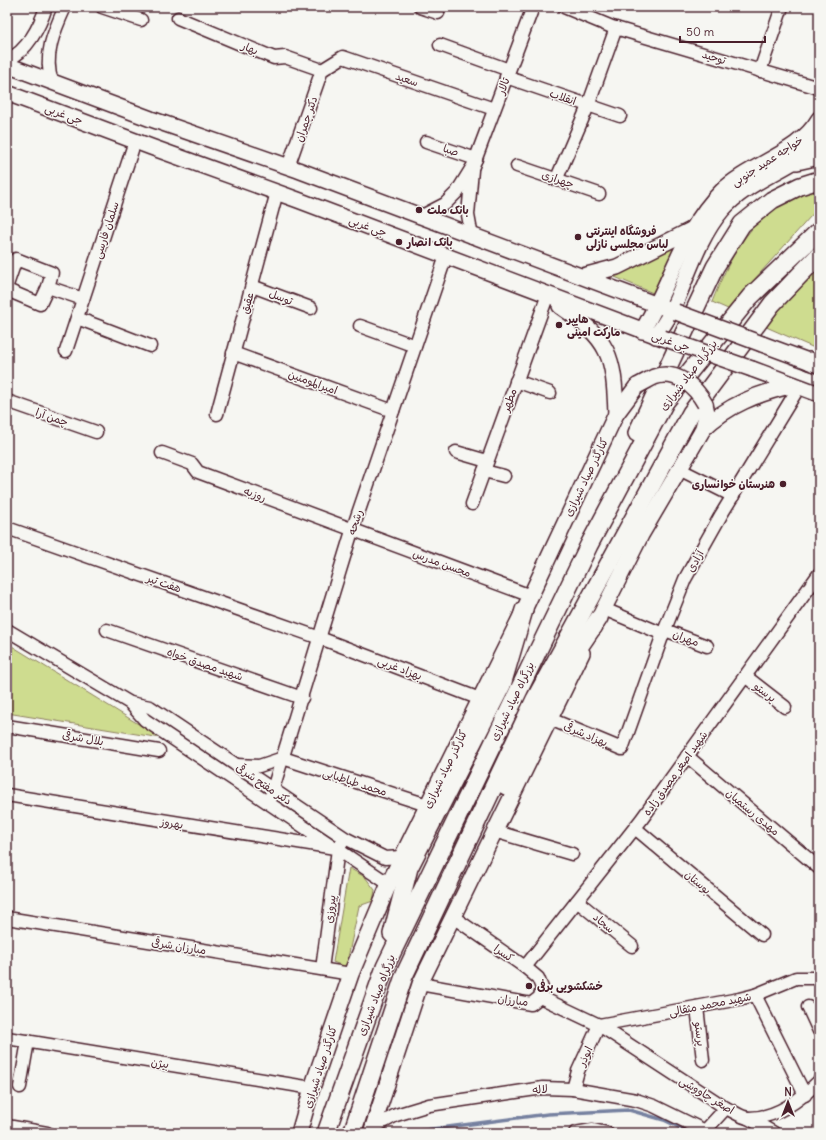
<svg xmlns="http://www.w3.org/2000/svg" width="826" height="1140" font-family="Delius,'Playpen Sans Arabic',sans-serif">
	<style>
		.green { fill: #cedc8f; stroke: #8c7e5d }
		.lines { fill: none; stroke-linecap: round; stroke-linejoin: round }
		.stream { stroke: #7681a0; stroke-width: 3.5 }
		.minor-casing { stroke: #4a1f2b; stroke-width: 15 }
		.major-casing { stroke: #4a1f2b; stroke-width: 18 }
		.highway-casing { stroke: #4a1f2b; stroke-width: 20 }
		.minor { stroke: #f6f6f2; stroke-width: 12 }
		.major { stroke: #f6f6f2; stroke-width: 15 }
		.highway { stroke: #f6f6f2; stroke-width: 17 }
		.major-bridge-casing { stroke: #4a1f2b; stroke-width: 18; stroke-linecap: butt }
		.major-bridge { stroke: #f6f6f2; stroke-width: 15 }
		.poi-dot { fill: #4a1f2b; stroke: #f6f6f2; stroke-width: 1.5 }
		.labels { text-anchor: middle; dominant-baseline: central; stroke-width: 3; stroke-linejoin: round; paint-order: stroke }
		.street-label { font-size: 11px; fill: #4a1f2b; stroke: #f6f6f2 }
		.poi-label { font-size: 11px; font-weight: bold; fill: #4a1f2b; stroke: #f6f6f2; text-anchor: start }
	</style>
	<rect width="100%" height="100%" fill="#f6f6f2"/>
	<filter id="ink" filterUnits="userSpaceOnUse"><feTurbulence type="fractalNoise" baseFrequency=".025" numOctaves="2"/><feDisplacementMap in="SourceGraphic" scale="8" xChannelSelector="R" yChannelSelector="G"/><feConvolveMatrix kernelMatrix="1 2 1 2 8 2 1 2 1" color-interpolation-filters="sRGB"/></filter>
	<g filter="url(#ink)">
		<!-- green -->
		<g class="green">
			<path d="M819 188V207L728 309 712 302C728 261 749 219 790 198 800 193 808 189 819 188Z"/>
			<polygon points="676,244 653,293 610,275"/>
			<polygon points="819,268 819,350 764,326"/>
			<polygon points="7,643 161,738 7,713"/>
			<polygon points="349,868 365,877 375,890 373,901 359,906 346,967 333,962"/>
		</g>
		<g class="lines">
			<!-- stream -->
			<polyline class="stream" points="417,1131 548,1114 629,1110 664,1120 691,1133"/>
			<defs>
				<g id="minor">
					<polyline points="102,7 141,20"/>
					<polyline points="420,7 438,13"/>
					<polyline points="564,7 612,27 819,88"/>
					<polyline points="178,18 274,58 285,57 322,70"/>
					<polyline points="440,45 509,70"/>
					<path d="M7 60C27 52 40 26 46 7"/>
					<polyline points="322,70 343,57 494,109"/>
					<polyline points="760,71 782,7"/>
					<polyline points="506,77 620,116"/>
					<path d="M52 82C43 56 54 31 65 7"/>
					<polyline points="426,142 476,159"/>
					<polyline points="517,166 599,194"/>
					<polyline points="288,167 322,70"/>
					<polyline points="557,178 588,106 616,28"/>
					<polyline points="420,217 445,204 457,192 473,166 533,7"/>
					<polyline points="472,237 468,215 472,170"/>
					<polyline points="7,285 16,259 52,273 48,287 83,299"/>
					<polyline points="252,286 311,308"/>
					<polyline points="7,290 40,304 48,287"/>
					<polyline points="77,318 150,346"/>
					<polyline points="360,326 415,346"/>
					<polyline points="66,351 135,141"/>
					<polyline points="233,353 393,411"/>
					<polyline points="516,381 550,393"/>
					<polyline points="7,401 96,432"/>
					<polyline points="217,414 277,192"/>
					<polyline points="456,452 487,461"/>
					<polyline points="162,453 192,464 198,472 531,596"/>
					<polyline points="679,469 733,496"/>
					<polyline points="484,471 504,476"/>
					<polyline points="472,504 547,297"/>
					<polyline points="7,528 320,638 480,699"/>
					<polyline points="604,609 663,634"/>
					<polyline points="7,630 130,703 145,720 389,884"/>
					<polyline points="107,630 302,698"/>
					<polyline points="665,630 707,646"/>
					<polyline points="745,676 785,707"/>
					<polyline points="130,703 150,707 345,838 385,858 401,857"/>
					<polyline points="550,719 622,749 663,634 685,579 721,515 799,387"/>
					<polyline points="7,726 159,751"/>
					<polyline points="687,756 819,868"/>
					<polyline points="283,758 427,805"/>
					<polyline points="236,765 259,766 283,758"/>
					<polyline points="7,795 335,848"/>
					<polyline points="269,802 352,531 446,256"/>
					<polyline points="635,828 762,935"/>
					<polyline points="494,831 572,854"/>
					<polyline points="577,901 632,946"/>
					<polyline points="453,917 525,967 538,978 542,988 540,997"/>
					<polyline points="7,918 351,974"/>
					<polyline points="525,967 641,820 819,574"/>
					<polyline points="322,969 338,849 342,843"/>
					<polyline points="420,984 531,1004 540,997"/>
					<polyline points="755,995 805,1095"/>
					<path d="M540 997 599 1025 726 1108C733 1111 742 1118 749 1118 777 1118 800 1100 819 1081"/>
					<polyline points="697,1007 703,1060"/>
					<polyline points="808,1007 819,1031"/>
					<polyline points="599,1025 739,999 755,995 796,978 819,978"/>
					<polyline points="7,1038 312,1088"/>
					<polyline points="20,1087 28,1041"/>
					<polyline points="573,1089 578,1071 599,1025"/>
					<polyline points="748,1118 774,1133"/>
					<polyline points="7,1126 47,1133"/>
					<polyline points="373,1128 396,1115 429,1105 543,1088 573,1089 636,1100 654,1106 705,1131"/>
					<polyline points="575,1133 593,1130 607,1133"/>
					<polyline points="703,1133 726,1108"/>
				</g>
				<g id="major">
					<polyline points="7,65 151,119 298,170 676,312"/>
					<polyline points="7,93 151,147 298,200 663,338"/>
					<polyline points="583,276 617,267 691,230"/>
					<path d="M560 306C610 340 614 355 616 414"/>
					<path d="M642 331C671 285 682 230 722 191 750 164 800 153 819 119"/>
					<path d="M656 336C662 327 668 319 672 310 688 276 698 238 722 210 749 179 790 170 819 143"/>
					<polyline points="762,344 819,365"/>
					<polyline points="752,369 819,394"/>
					<path d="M702 430C727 405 759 393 794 385"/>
					<polyline points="594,628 641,535 702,431 707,413 705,404"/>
					<polyline points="299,1133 312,1088 351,974 391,879 524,610 616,414 637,386"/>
					<polyline points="371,1133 420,984 582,653"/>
				</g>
				<g id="highway">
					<polyline points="797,161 819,156"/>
					<polyline points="810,361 819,364"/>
					<polyline points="637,433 715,267 742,224 772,200 800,186 819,180"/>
					<polyline points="506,786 563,671 599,618"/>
					<polyline points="392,934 409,868 502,685 524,610"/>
					<polyline points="326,1133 385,967 589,545 665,402 750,297 819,231"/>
					<polyline points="352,1133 404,976 535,699 691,413 772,304 819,255"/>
				</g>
			</defs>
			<!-- minor casing -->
			<use href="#minor" class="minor-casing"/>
			<!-- major casing -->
			<use href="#major" class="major-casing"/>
			<!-- highway casing -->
			<use href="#highway" class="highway-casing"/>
			<!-- minor -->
			<use href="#minor" class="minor"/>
			<!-- major -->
			<use href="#major" class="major"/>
			<!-- highway -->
			<use href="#highway" class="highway"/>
			<defs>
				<g id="major-bridge">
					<polyline points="676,312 762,344"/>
					<polyline points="663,338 752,369"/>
					<path d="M637 386C643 383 648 380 654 377 676 369 696 387 705 404"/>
				</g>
			</defs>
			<!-- major-bridge casing -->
			<use href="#major-bridge" class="major-bridge-casing"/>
			<!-- major-bridge -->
			<use href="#major-bridge" class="major-bridge"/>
		</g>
	</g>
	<!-- markers -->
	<g class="poi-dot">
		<circle cx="419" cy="210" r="4"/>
		<circle cx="578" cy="237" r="4"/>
		<circle cx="399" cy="242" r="4"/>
		<circle cx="559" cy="325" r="4"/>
		<circle cx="783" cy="484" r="4"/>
		<circle cx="529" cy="986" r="4"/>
	</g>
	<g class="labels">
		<!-- street labels -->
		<g class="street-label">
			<text transform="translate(250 48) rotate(23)">بهار</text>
			<text transform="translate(714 57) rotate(17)">توحید</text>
			<text transform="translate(407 79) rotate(19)">سعید</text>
			<text transform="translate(503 86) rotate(-69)">تالار</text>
			<text transform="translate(563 97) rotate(19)">انقلاب</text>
			<text transform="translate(64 114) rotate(21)">جی غربی</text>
			<text transform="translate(306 119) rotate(-71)">دکتر چمران</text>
			<text transform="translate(451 150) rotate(19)">صبا</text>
			<text transform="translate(767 161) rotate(-33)">خواجه عمید جنوبی</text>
			<text transform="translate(558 179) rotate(19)">چهرازی</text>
			<text transform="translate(368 226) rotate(21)">جی غربی</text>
			<text transform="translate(106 230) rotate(-72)">سلمان فارسی</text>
			<text transform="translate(281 297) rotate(21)">توسل</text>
			<text transform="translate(247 303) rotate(-75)">عقیق</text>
			<text transform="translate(671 341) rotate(19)">جی غربی</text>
			<text transform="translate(688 375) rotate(-52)">بزرگراه صیاد شیرازی</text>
			<text transform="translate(313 382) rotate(20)">امیرالمومنین</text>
			<text transform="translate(509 400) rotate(-70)">مطهر</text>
			<text transform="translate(52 417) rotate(19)">چمن آرا</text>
			<text transform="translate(586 477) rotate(-64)">کنارگذر صیاد شیرازی</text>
			<text transform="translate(255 494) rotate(21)">روزبه</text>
			<text transform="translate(355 522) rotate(-72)">رشحه</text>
			<text transform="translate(695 561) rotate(-61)">آزادی</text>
			<text transform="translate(442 563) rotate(20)">محسن مدرس</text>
			<text transform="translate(164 583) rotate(19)">هفت تیر</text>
			<text transform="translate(686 638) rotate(21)">مهران</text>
			<text transform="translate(205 664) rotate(19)">شهید مصدق خواه</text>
			<text transform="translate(400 668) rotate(21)">بهزاد غربی</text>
			<text transform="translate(765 692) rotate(37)">پرستو</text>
			<text transform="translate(512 701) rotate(-64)">بزرگراه صیاد شیرازی</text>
			<text transform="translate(586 734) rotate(23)">بهزاد شرقی</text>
			<text transform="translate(83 738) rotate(10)">بلال شرقی</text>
			<text transform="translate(445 769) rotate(-64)">کنارگذر صیاد شیرازی</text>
			<text transform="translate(675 773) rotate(-54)">شهید اصغر مصدق زاده</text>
			<text transform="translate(355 782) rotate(18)">محمد طباطبایی</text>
			<text transform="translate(264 784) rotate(34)">دکتر مفتح شرقی</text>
			<text transform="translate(753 812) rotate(40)">مهدی رستمیان</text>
			<text transform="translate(172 823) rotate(9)">بهروز</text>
			<text transform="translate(698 882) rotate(40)">بوستان</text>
			<text transform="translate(330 909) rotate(-83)">پیروزی</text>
			<text transform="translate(604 923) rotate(40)">سجاد</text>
			<text transform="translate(179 946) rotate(9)">مبارزان شرقی</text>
			<text transform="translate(504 953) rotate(35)">کسرا</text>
			<text transform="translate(376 995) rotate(-69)">بزرگراه صیاد شیرازی</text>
			<text transform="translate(513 1000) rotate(7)">مبارزان</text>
			<text transform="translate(710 1004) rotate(-11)">شهید محمد مثقالی</text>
			<text transform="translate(700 1034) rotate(83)">پرستو</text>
			<text transform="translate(585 1056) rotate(-65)">ابوذر</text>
			<text transform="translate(160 1063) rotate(9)">بیژن</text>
			<text transform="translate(320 1067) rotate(-72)">کنارگذر صیاد شیرازی</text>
			<text transform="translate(540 1089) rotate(-5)">لاله</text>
			<text transform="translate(707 1095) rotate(31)">اصغر چاووشی</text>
		</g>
		<!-- poi labels -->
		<g class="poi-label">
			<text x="427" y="210">بانک ملت</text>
			<text x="586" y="231">فروشگاه اینترنتی<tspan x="586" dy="13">لباس مجلسی نازلی</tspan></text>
			<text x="407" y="242">بانک انصار</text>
			<text x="567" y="319">هایپر<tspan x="567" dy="13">مارکت امینی</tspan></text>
			<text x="775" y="484" text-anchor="end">هنرستان خوانساری</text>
			<text x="537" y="986">خشکشویی برفی</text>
		</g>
	</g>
	<!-- margin -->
	<rect width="826" height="1140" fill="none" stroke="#f6f6f2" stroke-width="24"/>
	<rect x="12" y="12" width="802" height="1116" fill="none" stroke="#4a1f2b" stroke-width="1.5" filter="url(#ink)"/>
	<!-- north arrow -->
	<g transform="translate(788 1102)" stroke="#f6f6f2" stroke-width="3" paint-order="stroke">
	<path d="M0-3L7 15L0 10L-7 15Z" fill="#4a1f2b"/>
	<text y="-6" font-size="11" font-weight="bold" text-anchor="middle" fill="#4a1f2b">N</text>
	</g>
	<!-- scale -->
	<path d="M680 36v6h85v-6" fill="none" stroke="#4a1f2b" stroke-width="2"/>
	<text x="686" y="36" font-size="12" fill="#4a1f2b" stroke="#f6f6f2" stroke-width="3" paint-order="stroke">50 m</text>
</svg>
